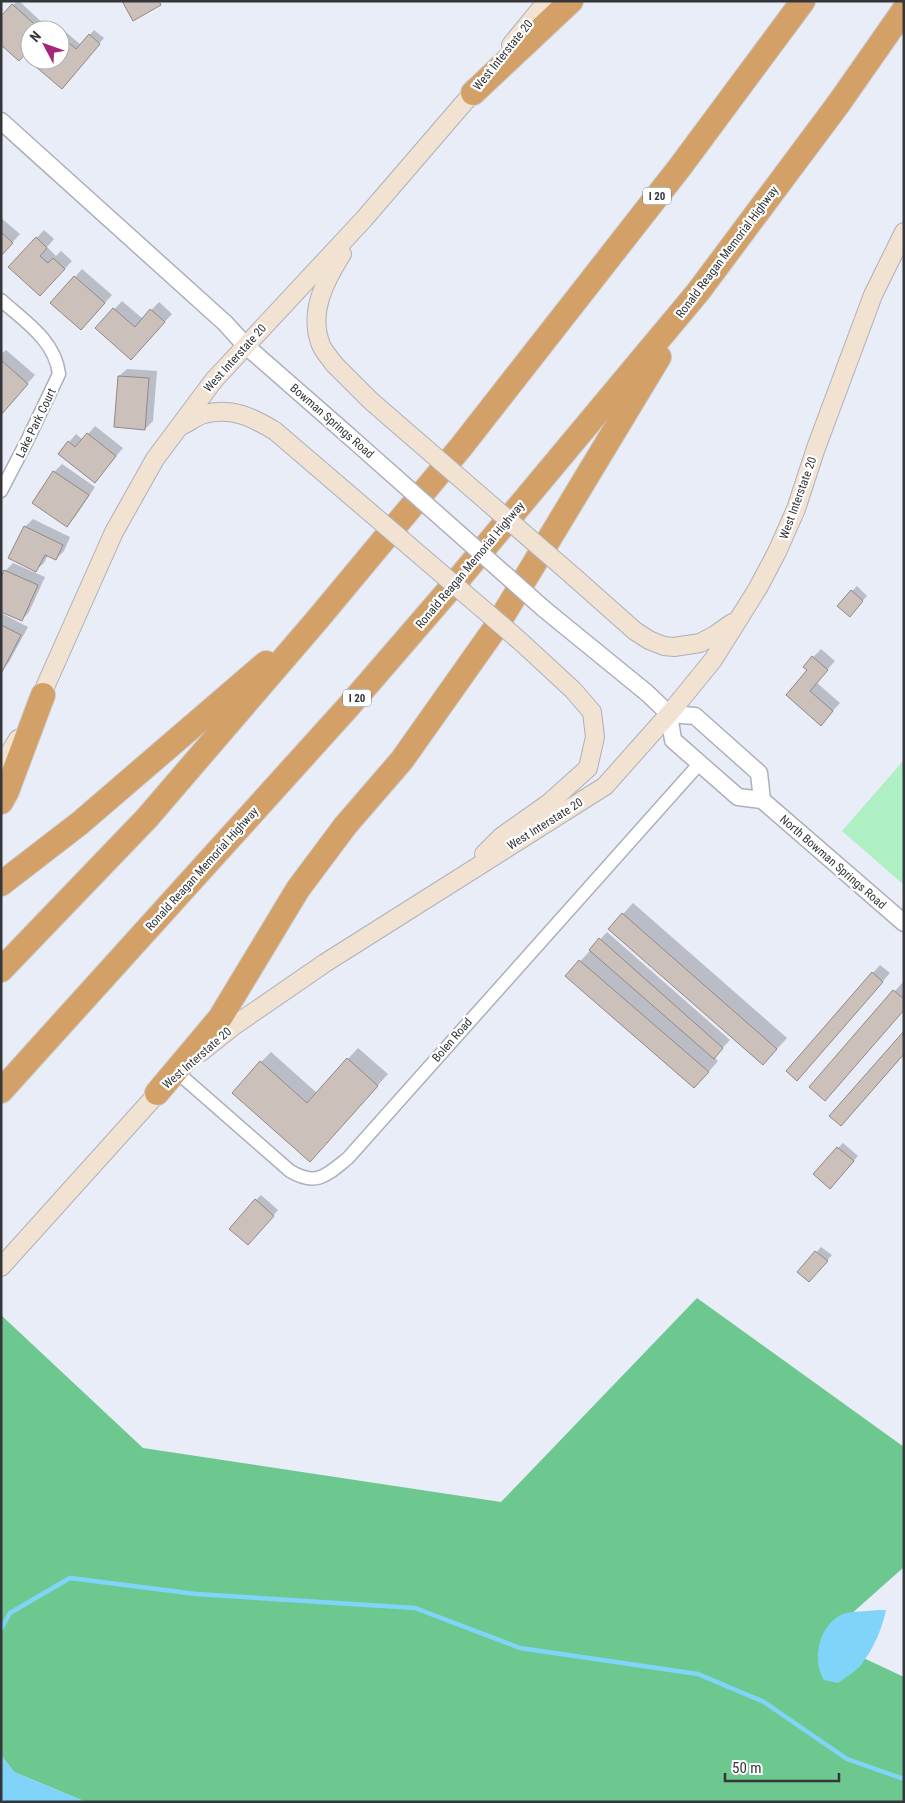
<svg xmlns="http://www.w3.org/2000/svg" width="905" height="1803" font-family="'Roboto Condensed',sans-serif">
	<style>
		.green { fill: #afefc4 }
		.forest { fill: #6dc88f }
		.water { fill: #81d4f9 }
		.shadow { fill: #0003 }
		.lines { fill: none; stroke-linecap: round; stroke-linejoin: round }
		.stream { stroke: #81d4f9; stroke-width: 4.5 }
		.building { fill: #ccc0bb; stroke: #938883 }
		.minor-casing { stroke: #adb0ba; stroke-width: 15 }
		.tertiary-casing { stroke: #adb0ba; stroke-width: 19 }
		.secondary-casing { stroke: #adb0ba; stroke-width: 20 }
		.motorway-casing { stroke: #cacbcc; stroke-width: 26 }
		.minor { stroke: #fff; stroke-width: 12 }
		.tertiary { stroke: #fff; stroke-width: 16 }
		.secondary { stroke: #f2e2d1; stroke-width: 18 }
		.motorway { stroke: #d3a067; stroke-width: 24 }
		.tertiary-bridge-casing { stroke: #adb0ba; stroke-width: 19; stroke-linecap: butt }
		.secondary-bridge-casing { stroke: #adb0ba; stroke-width: 20; stroke-linecap: butt }
		.tertiary-bridge { stroke: #fff; stroke-width: 16 }
		.secondary-bridge { stroke: #f2e2d1; stroke-width: 18 }
		.labels { text-anchor: middle; dominant-baseline: central; stroke-width: 4.5; stroke-linejoin: round; paint-order: stroke }
		.shield { fill: #fff; stroke: #717275; stroke-width: 1 }
		.shield-label { font-size: 11px; font-weight: bold; fill: #34363a }
		.street-label { font-size: 12px; fill: #34363a; stroke: #fff }
	</style>
	<rect width="100%" height="100%" fill="#e9edf8"/>
	<!-- green -->
	<polygon class="green" points="904,760 904,885 842,831"/>
	<!-- forest -->
	<polygon class="forest" points="697,1298 904,1447 904,1567 823,1639 904,1677 904,1802 86,1802 14,1772 1,1755 1,1315 143,1448 501,1502"/>
	<!-- water -->
	<g class="water">
		<path d="M878 1610H886C882 1629 873 1650 861 1665 855 1672 846 1677 838 1683L824 1680C812 1661 818 1628 839 1616 849 1610 866 1612 878 1610Z"/>
		<polygon points="1,1755 14,1772 86,1802 7,1802 1,1799"/>
	</g>
	<!-- shadow -->
	<g class="shadow">
		<polygon points="17,1 19,1 48,28 46,30 30,30 30,48 1,18"/>
		<polygon points="60,27 81,45 94,30 104,38 66,83 31,60 60,60 60,30 57,30"/>
		<polygon points="1,218 20,234 1,255"/>
		<polygon points="44,230 54,239 47,247 56,256 61,251 72,261 48,287 10,267"/>
		<polygon points="82,269 112,295 89,321 75,277"/>
		<polygon points="122,301 143,319 159,302 172,314 138,351 97,328"/>
		<polygon points="6,350 35,375 1,413 1,354"/>
		<polygon points="127,369 157,371 153,421 145,429 119,376"/>
		<polygon points="95,426 123,448 95,481 69,442 76,434 83,440"/>
		<polygon points="62,464 95,487 75,517 67,525 54,472"/>
		<polygon points="33,519 70,537 64,551 56,559 48,555 44,563 36,570 25,527"/>
		<polygon points="13,563 45,577 29,612 22,620 5,571"/>
		<polygon points="857,586 867,596 854,610 852,591"/>
		<polygon points="1,613 28,627 9,662 2,670"/>
		<polygon points="821,649 835,661 816,682 840,703 828,716 787,694 809,670 804,667"/>
		<polygon points="633,903 787,1038 763,1064 623,914"/>
		<polygon points="607,932 730,1040 714,1057 718,1061 705,1076 567,976"/>
		<polygon points="880,965 890,973 804,1072 873,973"/>
		<polygon points="902,983 904,985 904,1009 811,1087"/>
		<polygon points="358,1048 388,1074 310,1161 261,1062 271,1052 317,1093"/>
		<polygon points="843,1143 858,1156 835,1182 838,1148"/>
		<polygon points="261,1195 278,1210 253,1239 256,1200"/>
		<polygon points="821,1247 832,1255 814,1276 799,1272"/>
	</g>
	<g class="lines">
		<!-- stream -->
		<polyline class="stream" points="1,1629 10,1613 70,1578 196,1594 415,1608 520,1648 698,1674 764,1702 847,1759 904,1779"/>
	</g>
	<!-- building -->
	<g class="building">
		<polygon points="122,1 159,1 161,5 133,21"/>
		<polygon points="12,4 41,30 30,30 30,49 19,61 1,45 1,16"/>
		<polygon points="89,34 100,44 62,89 29,61 30,60 60,60 60,35 76,49"/>
		<polygon points="1,232 13,243 1,256"/>
		<polygon points="36,237 47,248 40,256 48,263 53,258 65,269 40,296 8,267"/>
		<polygon points="74,276 105,303 81,330 50,303"/>
		<polygon points="113,308 135,327 150,309 165,322 131,360 95,328"/>
		<polygon points="1,360 28,384 1,415"/>
		<polygon points="118,376 149,378 145,430 114,427"/>
		<polygon points="87,433 116,456 95,483 58,454 68,441 75,447"/>
		<polygon points="53,471 89,495 67,527 32,503"/>
		<polygon points="24,526 63,545 56,560 45,555 36,572 8,558"/>
		<polygon points="4,570 38,585 22,621 1,612 1,577"/>
		<polygon points="851,590 863,601 850,617 837,606"/>
		<polygon points="1,625 21,635 2,672 1,671"/>
		<polygon points="812,656 828,670 810,691 833,711 821,726 786,695 807,670 803,667"/>
		<polygon points="622,913 777,1049 763,1065 608,929"/>
		<polygon points="599,938 723,1048 714,1059 589,950"/>
		<polygon points="579,960 709,1072 694,1088 565,976"/>
		<polygon points="872,972 883,982 797,1081 786,1071"/>
		<polygon points="893,990 904,999 904,1010 825,1101 809,1087"/>
		<polygon points="904,1031 904,1054 841,1126 829,1116"/>
		<polygon points="347,1058 378,1086 310,1162 232,1093 260,1061 307,1103"/>
		<polygon points="837,1147 854,1161 830,1189 813,1174"/>
		<polygon points="255,1199 274,1216 248,1245 229,1229"/>
		<polygon points="815,1251 828,1261 809,1282 797,1272"/>
	</g>
	<g class="lines">
		<defs>
			<g id="minor">
				<path d="M1 300C24 321 55 340 59 374L27 441 1 491"/>
				<path d="M178 1073 290 1171C317 1187 327 1175 348 1158L700 763"/>
			</g>
			<g id="tertiary">
				<polyline points="1,121 225,323 245,345 349,436"/>
				<polyline points="544,609 647,693 669,714"/>
				<polyline points="669,714 673,740 738,797 762,800 904,923"/>
				<polyline points="669,714 695,716 759,773 762,800"/>
			</g>
			<g id="secondary">
				<polyline points="511,45 547,1"/>
				<path d="M334 364C330 358 324 352 321 345 308 312 325 281 342 254"/>
				<path d="M183 425C189 422 197 416 204 414 232 407 252 417 275 431"/>
				<polyline points="573,576 635,631 649,640 664,646 674,647 700,643 715,635 732,623"/>
				<polyline points="37,705 114,532 155,459 214,380 364,219 481,83"/>
				<polyline points="1,767 18,739"/>
				<polyline points="484,854 501,837 549,803 588,768 595,737 592,712 573,690 520,641"/>
				<polyline points="201,1052 235,1025 325,963 605,786 669,714 713,660 758,588 777,552 796,509 816,448 873,295 904,232"/>
				<polyline points="1,1267 165,1085"/>
			</g>
			<g id="motorway">
				<polyline points="473,93 571,1"/>
				<polyline points="1,802 7,791 43,695"/>
				<polyline points="1,884 80,823 266,663"/>
				<polyline points="1,970 147,818 317,620 461,447 680,167 803,1"/>
				<polyline points="1,1091 348,707 461,576 698,292 839,103 904,10"/>
				<polyline points="157,1093 220,1018 298,889 345,826 402,760 496,627 659,357"/>
			</g>
		</defs>
		<!-- minor casing -->
		<use href="#minor" class="minor-casing"/>
		<!-- tertiary casing -->
		<use href="#tertiary" class="tertiary-casing"/>
		<!-- secondary casing -->
		<use href="#secondary" class="secondary-casing"/>
		<!-- motorway casing -->
		<use href="#motorway" class="motorway-casing"/>
		<!-- minor -->
		<use href="#minor" class="minor"/>
		<!-- tertiary -->
		<use href="#tertiary" class="tertiary"/>
		<!-- secondary -->
		<use href="#secondary" class="secondary"/>
		<!-- motorway -->
		<use href="#motorway" class="motorway"/>
		<defs>
			<polyline id="tertiary-bridge" points="349,436 544,609"/>
			<g id="secondary-bridge">
				<polyline points="334,364 371,401 573,576"/>
				<polyline points="275,431 520,641"/>
			</g>
		</defs>
		<!-- tertiary-bridge casing -->
		<use href="#tertiary-bridge" class="tertiary-bridge-casing"/>
		<!-- secondary-bridge casing -->
		<use href="#secondary-bridge" class="secondary-bridge-casing"/>
		<!-- tertiary-bridge -->
		<use href="#tertiary-bridge" class="tertiary-bridge"/>
		<!-- secondary-bridge -->
		<use href="#secondary-bridge" class="secondary-bridge"/>
	</g>
	<g class="labels">
		<!-- shield labels -->
		<g class="shield">
			<rect x="643" y="187.5" width="28" height="17" rx="4"/>
			<rect x="343" y="689.5" width="28" height="17" rx="4"/>
		</g>
		<g class="shield-label">
			<text x="657" y="196">I 20</text>
			<text x="357" y="698">I 20</text>
		</g>
		<!-- street labels -->
		<g class="street-label">
			<text transform="translate(503 55) rotate(-51)">West Interstate 20</text>
			<text transform="translate(727 252) rotate(-53)">Ronald Reagan Memorial Highway</text>
			<text transform="translate(235 358) rotate(-48)">West Interstate 20</text>
			<text transform="translate(332 421) rotate(41)">Bowman Springs Road</text>
			<text transform="translate(36 423) rotate(-64)">Lake Park Court</text>
			<text transform="translate(798 498) rotate(-70)">West Interstate 20</text>
			<text transform="translate(470 565) rotate(-50)">Ronald Reagan Memorial Highway</text>
			<text transform="translate(545 824) rotate(-32)">West Interstate 20</text>
			<text transform="translate(833 862) rotate(41)">North Bowman Springs Road</text>
			<text transform="translate(202 869) rotate(-48)">Ronald Reagan Memorial Highway</text>
			<text transform="translate(452 1040) rotate(-49)">Bolen Road</text>
			<text transform="translate(197 1058) rotate(-41)">West Interstate 20</text>
		</g>
	</g>
	<!-- border -->
	<rect width="905" height="1803" fill="none" stroke="#34363a" stroke-width="5"/>
	<!-- north arrow -->
	<g transform="translate(45 45) rotate(311)"><circle r="24" fill="#ffffff" stroke="#aeafb0"/>
	<path d="M0-4L9 19L0 12L-9 19Z" fill="#a42679"/>
	<text y="-8" font-size="14" font-weight="bold" text-anchor="middle" fill="#34363a">N</text>
	</g>
	<!-- scale -->
	<path d="M725 1773v8h114v-8" fill="none" stroke="#34363a" stroke-width="2.5"/>
	<text x="732" y="1773" font-size="15" fill="#34363a" stroke="#ffffff" stroke-width="4" paint-order="stroke">50 m</text>
</svg>
